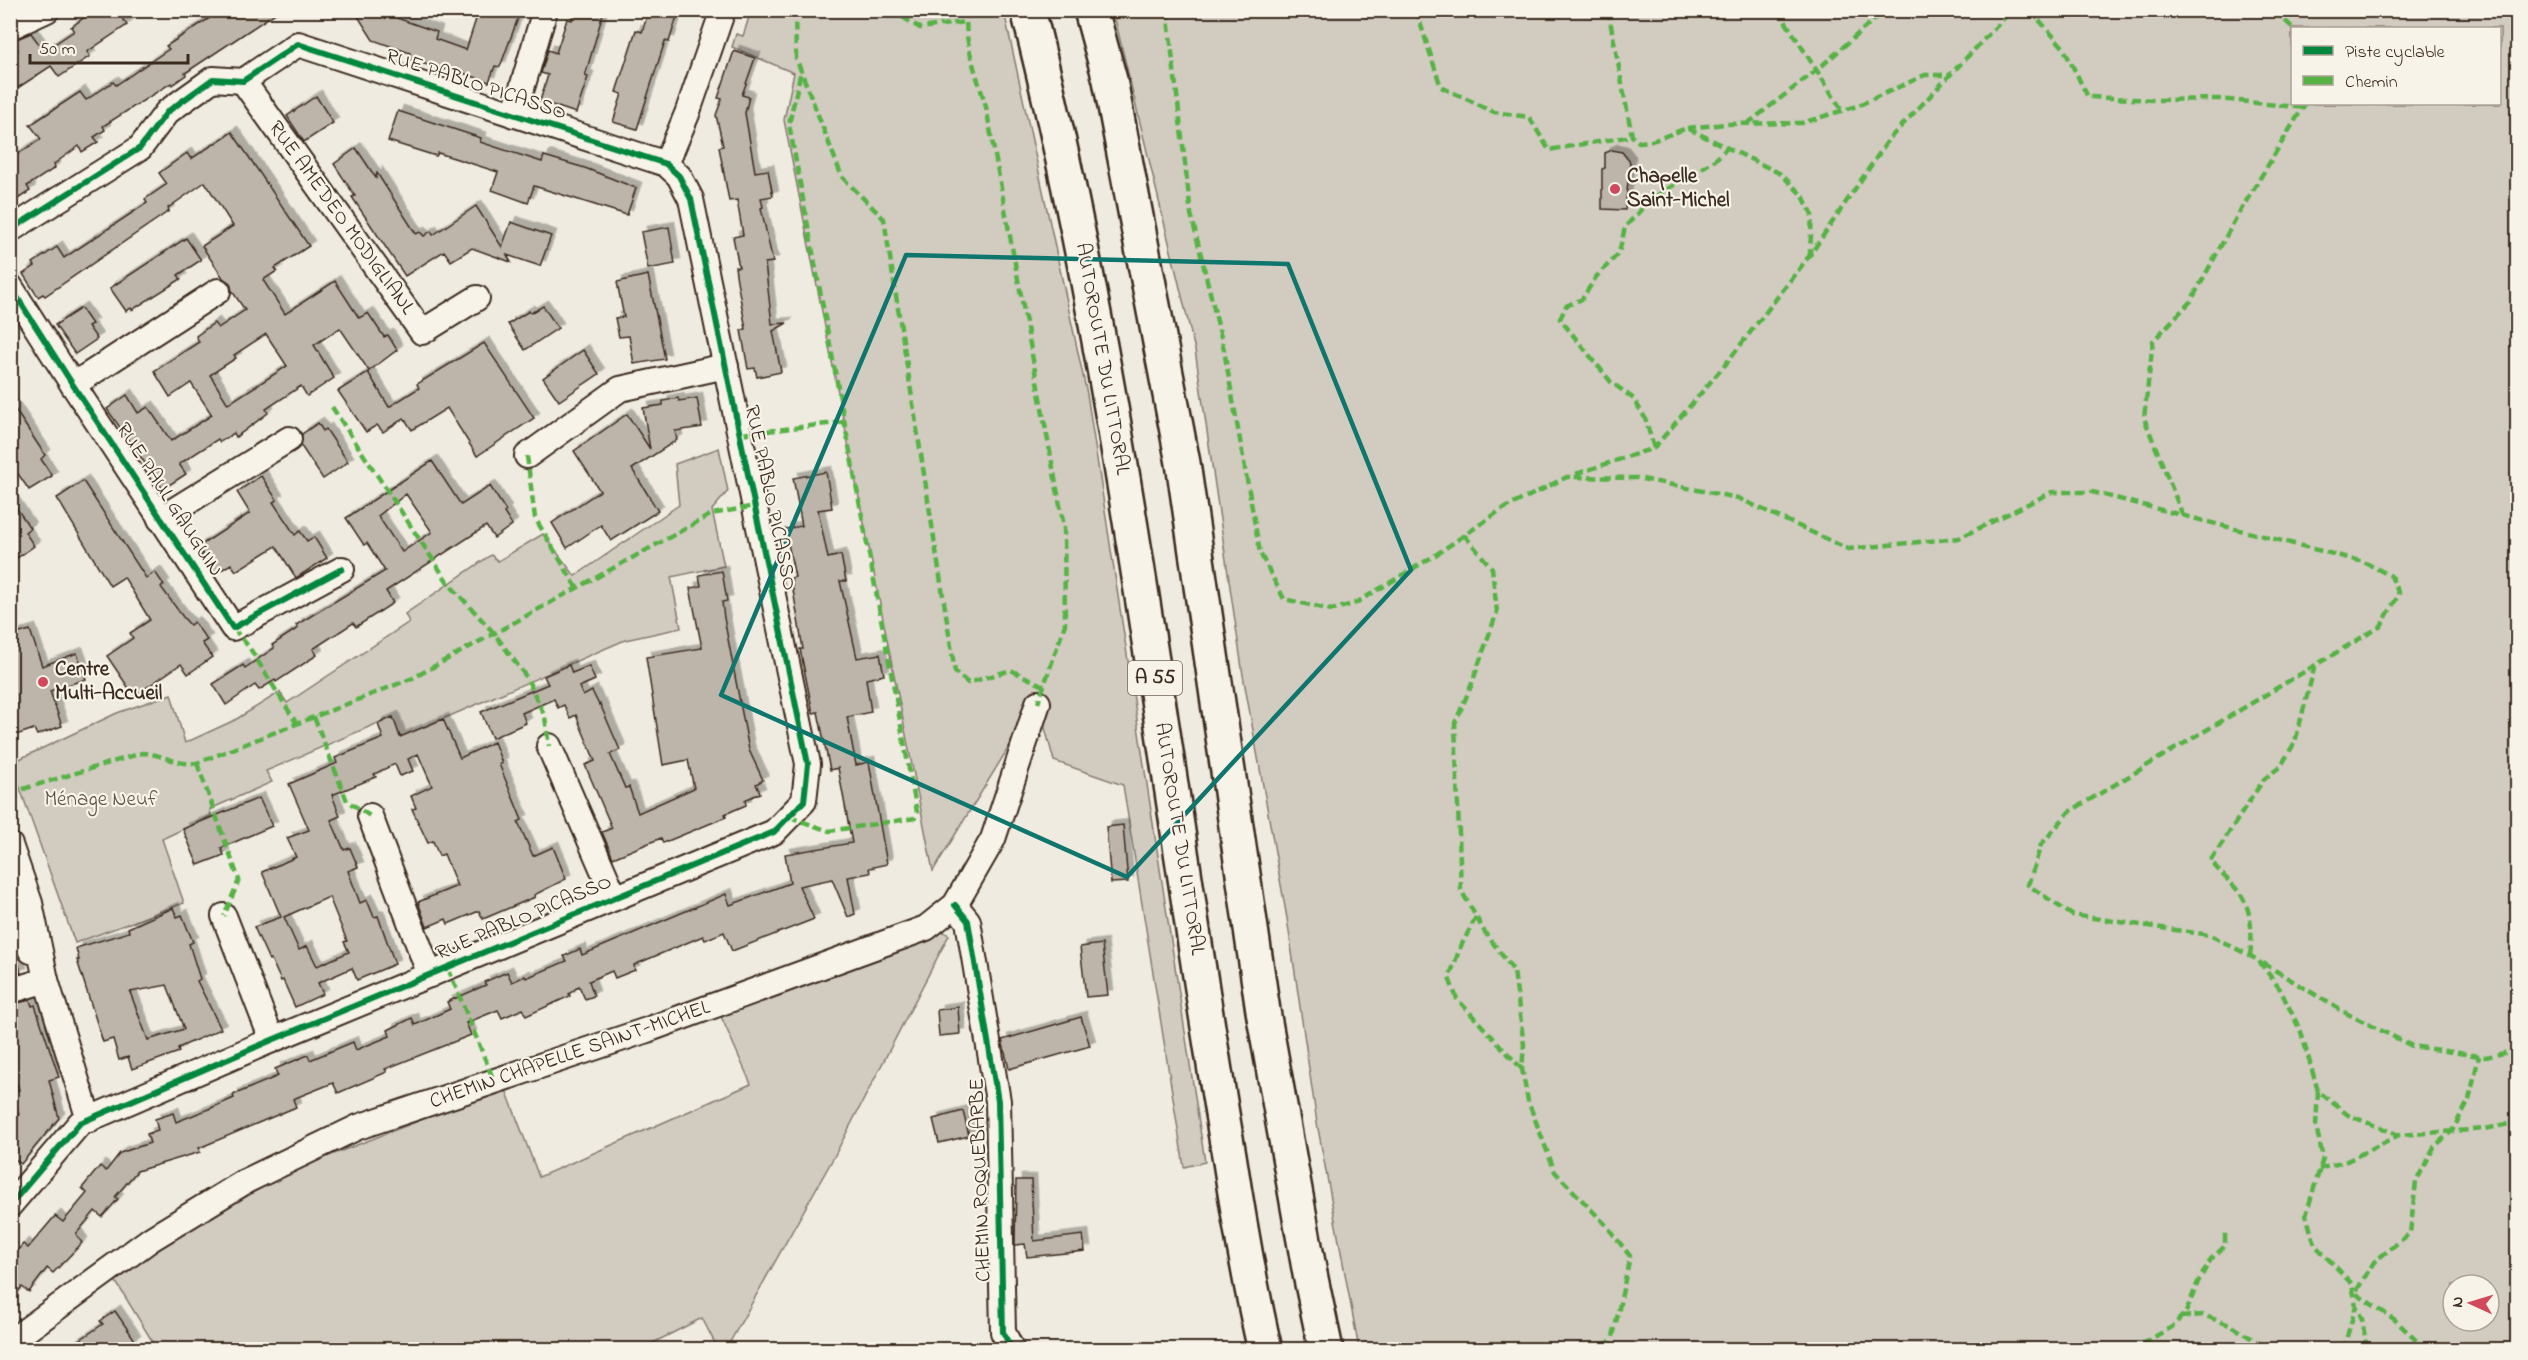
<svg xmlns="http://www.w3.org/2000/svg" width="2528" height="1360" font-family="'Indie Flower',sans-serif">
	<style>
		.green { fill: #d1cbc0; stroke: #867a6f; stroke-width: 1.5; fill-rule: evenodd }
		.building { fill: #bdb5aa; stroke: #3b2a1e; stroke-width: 1.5; fill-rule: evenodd; filter: url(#shadow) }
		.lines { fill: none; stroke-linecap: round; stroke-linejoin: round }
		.minor-casing { stroke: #3b2a1e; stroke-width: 28 }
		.highway-casing { stroke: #3b2a1e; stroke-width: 38 }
		.minor { stroke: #f7f3e8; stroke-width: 24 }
		.highway { stroke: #f7f3e8; stroke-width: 33 }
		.quiet { stroke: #57b245; stroke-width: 4.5; stroke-dasharray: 9 4.5; stroke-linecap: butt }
		.cycleway-casing { stroke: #f7f3e8; stroke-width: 10 }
		.cycleway { stroke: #00873e; stroke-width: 6 }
		.marked { fill: none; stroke: #0f766e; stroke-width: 4.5; stroke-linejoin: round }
		.poi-dot { fill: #d1495b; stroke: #f7f3e8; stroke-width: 2 }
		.labels { text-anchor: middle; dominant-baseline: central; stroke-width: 4.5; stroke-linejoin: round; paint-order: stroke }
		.shield { fill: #f7f3e8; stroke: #73665b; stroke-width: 1.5 }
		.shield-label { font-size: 20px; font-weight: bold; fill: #3b2a1e }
		.street-label { font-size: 21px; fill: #3b2a1e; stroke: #f7f3e8 }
		.poi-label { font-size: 21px; font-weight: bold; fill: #3b2a1e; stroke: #f7f3e8; text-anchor: start }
		.park-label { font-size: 21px; fill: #605246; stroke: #f7f3e8 }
	</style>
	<defs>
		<filter id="shadow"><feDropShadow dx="5.5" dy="-5.5" stdDeviation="0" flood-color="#0004"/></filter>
	</defs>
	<rect width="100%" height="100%" fill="#efebe0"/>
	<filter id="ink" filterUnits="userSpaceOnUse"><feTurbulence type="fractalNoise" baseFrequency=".0167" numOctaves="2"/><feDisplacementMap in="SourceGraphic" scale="12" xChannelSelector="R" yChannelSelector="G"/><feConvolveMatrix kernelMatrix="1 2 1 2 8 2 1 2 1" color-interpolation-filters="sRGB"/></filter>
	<g filter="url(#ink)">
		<!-- green -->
		<g class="green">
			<polygon points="751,11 1004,11 1087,394 1205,1162 1184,1167 1123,785 1054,761 1044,724 1026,719 933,871 784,120 794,73 732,47 736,34 743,36"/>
			<path d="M1113 11H2517V1349H1359L1317 1123 1287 918 1243 675 1195 350ZM2292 28H2500V104H2292ZM2453 1285H2489V1321H2453Z"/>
			<polygon points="719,448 728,491 712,510 724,566 671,577 681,628 625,640 399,738 392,717 266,771 272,782 210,809 211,816 162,839 184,903 75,943 11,763 117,713 171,694 185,743 235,720 280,692 287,703 409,622 405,614 491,555 498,561 543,534 575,576 679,505 675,464"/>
			<polygon points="939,929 949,935 835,1155 726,1349 718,1349 702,1318 641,1349 147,1349 154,1344 113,1277 178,1235 293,1170 505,1087 539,1177 751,1084 720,1014"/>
		</g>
		<!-- building -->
		<g class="building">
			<polygon points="95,10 116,10 127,25 87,52 90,56 59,77 51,66 10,93 10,54 18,50 12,41 31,33 44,51 74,31 71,27"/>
			<polygon points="222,10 280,10 185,73 186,75 172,85 171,83 103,126 105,130 94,137 98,142 82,152 79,146 54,164 55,168 27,186 30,191 10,204 10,159 41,139 30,125 80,92 86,100 113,82 116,85 169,49 166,46"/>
			<polygon points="354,10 374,10 437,32 435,39 466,50 479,10 521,10 500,67 495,66 489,82 445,67 444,70 408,59 410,53 373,40"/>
			<polygon points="575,10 604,10 585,76 588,77 576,113 540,101 548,75 541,73 548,50 556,53 567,19 572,20"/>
			<polygon points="649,10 679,10 669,42 665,41 637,129 613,122 622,94 616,92 636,30 642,32"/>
			<polygon points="734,51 755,58 742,95 749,97 745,113 755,172 768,170 773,196 761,198 763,207 761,208 773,262 765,263 772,324 787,323 773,331 781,372 757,377 755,368 748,369 741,330 746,329 737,281 735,267 739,267 733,237 743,235 737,200 729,201 719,147 723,146 716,115 722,99 718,98"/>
			<polygon points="316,96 333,123 304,142 287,116"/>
			<polygon points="398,111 481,138 480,142 542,162 544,156 585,168 636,188 627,215 534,186 528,203 492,190 498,172 438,153 436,156 388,141"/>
			<path d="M232 132 309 246 275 268 277 271 263 280 285 314 335 281 359 318 368 313 384 337 388 335 397 350 369 371 340 328 314 345 334 378 307 396 301 386 266 409 268 413 236 437 234 433 220 442 218 439 179 464 186 474 163 489 107 409 127 395 138 413 148 407 171 441 212 415 191 383 170 397 154 371 199 342 196 336 214 323 218 328 245 310 232 291 230 283 223 278 202 246 233 226 205 182 168 208 169 211 45 296 43 294 38 297 23 274 35 266 33 263 57 247 64 258 147 203 145 199 167 184 159 173 187 153 191 159ZM266 334 287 366 228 404 210 375 236 358 234 355Z"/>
			<polygon points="356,148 376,178 377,173 416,234 420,232 424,236 431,231 433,235 476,206 502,247 511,222 551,236 540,266 507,255 511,262 472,248 451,261 444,251 405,276 358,206 352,197 355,196 334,164"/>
			<polygon points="1612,150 1622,152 1630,162 1625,210 1602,209 1602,169 1605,168 1605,153"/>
			<polygon points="669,227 675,264 648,269 641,232"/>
			<polygon points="186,238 201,260 178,275 181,279 132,310 131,308 126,311 110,288"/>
			<polygon points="648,275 665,359 634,364 629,336 619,337 615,318 624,317 617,282"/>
			<polygon points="543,306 558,328 525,350 508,324 529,311 531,313"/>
			<polygon points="81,308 92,324 88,326 97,339 75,354 55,325"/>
			<polygon points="484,343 534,418 477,456 447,408 412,430 404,418 383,432 377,425 366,432 338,391 368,372 389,407 419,388 417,384"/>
			<polygon points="583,350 599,374 559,401 543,378"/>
			<polygon points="678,398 679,401 697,398 702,427 675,431 677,440 632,469 658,511 611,541 601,525 567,548 552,523 600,491 574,451 627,414 650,449 643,408 663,405 663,401"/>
			<polygon points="10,402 45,455 41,459 52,476 29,490 10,462"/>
			<polygon points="318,423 323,431 326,429 348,462 323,479 301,446 302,434"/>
			<path d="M432 461 461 505 490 486 506 511 504 513 512 525 494 538 486 526 386 591 393 603 356 627 353 623 313 649 317 655 276 682 275 680 259 690 255 685 226 705 213 684 243 665 245 668 274 648 272 645 298 628 296 625 385 571 367 543 364 545 346 518ZM406 494 432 532 402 552 378 516Z"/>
			<polygon points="826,472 832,508 818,510 828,558 841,555 846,581 840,581 857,658 880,654 884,675 866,679 871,712 847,717 856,765 869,762 887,864 869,868 870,873 848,877 855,914 848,917 832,879 799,886 814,919 732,951 724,932 705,940 703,936 634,965 635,970 615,978 612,971 589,981 594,996 585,999 579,986 569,994 570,996 526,1016 523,1009 502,1018 498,1010 466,1023 471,1035 385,1069 387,1072 338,1093 333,1083 293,1099 296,1107 199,1148 200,1152 137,1171 115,1197 118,1199 102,1217 95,1211 76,1234 82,1243 53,1273 47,1268 29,1292 22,1287 10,1301 10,1259 23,1244 28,1248 55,1216 63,1222 87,1193 82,1188 100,1166 106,1171 120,1153 150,1143 147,1134 158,1130 155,1119 173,1113 176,1122 211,1108 234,1098 233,1095 278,1076 275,1069 308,1055 310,1060 353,1042 356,1050 390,1036 388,1030 412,1018 415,1025 450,1009 447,1002 486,985 484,982 507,972 512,982 525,976 526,978 567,961 564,956 580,949 582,955 726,894 730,905 790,883 785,854 852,843 838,768 830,770 818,712 813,713 800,649 803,649 791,578 795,577 785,529 802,526 793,478"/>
			<polygon points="261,476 277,500 273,502 295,535 300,531 307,541 314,537 327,558 296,578 276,546 236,571 231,564 215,574 198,547 250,513 237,492"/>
			<polygon points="83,481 146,578 155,572 164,585 161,587 183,617 190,625 194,622 207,640 202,643 212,657 188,674 181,664 134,696 107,656 133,638 130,633 150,620 124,577 110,586 57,498"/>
			<polygon points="10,498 30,528 25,532 34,546 10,563"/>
			<polygon points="722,571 727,601 722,602 724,618 749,750 763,780 756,784 760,793 745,800 746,805 725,814 726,817 663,843 661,838 613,858 602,832 612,828 585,765 595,761 576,715 570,718 564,705 558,708 554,699 522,713 526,723 492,738 481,712 548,684 544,676 569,665 572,673 589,666 595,680 579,687 583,696 592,691 599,705 600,704 620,750 610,754 625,788 629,787 638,813 694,788 688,760 663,765 646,657 702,648 690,588 701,586 699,575"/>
			<polygon points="30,630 42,666 77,653 86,679 50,691 62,726 37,735 34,729 10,737 10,636"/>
			<path d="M393 717 400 737 443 719 460 758 494 742 502 763 499 764 522 820 518 822 533 856 553 847 566 879 534 895 535 897 483 919 479 911 448 924 446 919 427 927 418 902 457 886 444 854 439 856 433 841 428 843 412 809 416 808 411 796 432 786 418 754 408 759 413 771 400 776 395 764 374 774 376 777 332 795 340 816 331 820 344 850 350 848 358 867 348 871 360 903 367 900 374 917 378 916 395 964 357 980 352 968 318 983 323 994 295 1007 283 980 281 981 271 959 269 960 254 927 281 917 262 872 296 857 287 838 309 830 289 784 337 763 335 758 383 738 378 724ZM329 897 347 941 344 942 349 952 317 966 307 946 299 950 284 917Z"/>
			<polygon points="259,798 272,826 221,848 224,855 198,865 183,829"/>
			<polygon points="1123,825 1128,882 1111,883 1106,827"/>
			<path d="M173 908 177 917 182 915 193 942 189 944 200 979 197 981 221 1029 178 1048 179 1052 132 1069 128 1057 119 1060 113 1039 103 1042 77 960H79L76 948 129 932 128 928ZM167 985 184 1029 148 1040 130 992Z"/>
			<polygon points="1102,944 1108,995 1086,997 1080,947"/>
			<polygon points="15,950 21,973 10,976 10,951"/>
			<polygon points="30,1000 32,1006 35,1005 59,1077 49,1080 59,1118 21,1164 10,1155 10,1125 19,1115 11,1092 19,1090 10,1062 10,1005"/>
			<polygon points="958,1007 960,1034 939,1036 937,1010"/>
			<polygon points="1081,1017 1090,1046 1009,1069 1002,1040"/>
			<polygon points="963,1111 969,1136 939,1143 933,1119"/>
			<polygon points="1016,1180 1031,1180 1034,1241 1083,1235 1085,1251 1027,1257 1025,1244 1015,1245"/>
			<polygon points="115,1311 135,1340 121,1350 65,1350 103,1324 100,1321"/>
		</g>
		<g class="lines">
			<defs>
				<g id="minor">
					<polyline points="10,27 47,10"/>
					<polyline points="243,81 422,332 477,298"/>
					<polyline points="514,115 545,10"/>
					<polyline points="666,164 687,114 723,10"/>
					<polyline points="10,230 140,148 167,112 213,79 243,81 298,44 666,164 679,176 691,199 808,764 804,801 774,832 272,1040 80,1123 10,1205"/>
					<polyline points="10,286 73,385 233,628 342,569"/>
					<polyline points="73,385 218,291"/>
					<polyline points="527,456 620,389 726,366"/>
					<polyline points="160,519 289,439"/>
					<polyline points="549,746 615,898"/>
					<polyline points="370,816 430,975"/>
					<polyline points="10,845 30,903 46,980 89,1120"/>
					<polyline points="955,905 968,921 998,1101 1003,1332 1012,1350"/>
					<polyline points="10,911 31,951"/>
					<polyline points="224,916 272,1040"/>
					<polyline points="10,991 46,980"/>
					<polyline points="10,1342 151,1239 246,1181 358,1127 647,1030 926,928 955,905 993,839 1038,703"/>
				</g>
				<g id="highway">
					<path d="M1028 10C1100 296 1141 587 1185 878 1199 970 1213 1063 1229 1155 1239 1220 1250 1285 1265 1350"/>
					<polyline points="1091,10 1110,80 1183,463 1263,1011 1310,1274 1326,1350"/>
				</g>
			</defs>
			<!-- minor casing -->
			<use href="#minor" class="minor-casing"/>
			<!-- highway casing -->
			<use href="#highway" class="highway-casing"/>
			<!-- minor -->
			<use href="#minor" class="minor"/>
			<!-- highway -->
			<use href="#highway" class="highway"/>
			<!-- quiet -->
			<g class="quiet">
				<polyline points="795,10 796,58 842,177 884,219 955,672 968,683 1011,670 1044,686"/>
				<polyline points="891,10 920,28 965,22"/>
				<path d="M969 10C959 32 980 84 986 107L1064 527 1065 624 1038 703"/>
				<polyline points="1167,10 1191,214 1224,350 1260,553 1284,599 1332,610 1356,603 1434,556 1501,510 1567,477 1637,478 1738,498 1848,549 1959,538 2052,492 2092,492 2364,562 2391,576 2399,594 2381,626 2069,812 2041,845 2028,885 2072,915 2210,935 2258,960 2280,989 2301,1032 2318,1091 2348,1115 2399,1135 2485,1129 2518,1122"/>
				<polyline points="1416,10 1441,87 1494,112 1529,117 1549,150 1632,136"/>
				<polyline points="1608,10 1632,136 1639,142 1652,141 1687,128 1781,174 1803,196 1812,214 1810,254"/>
				<polyline points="1778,10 1842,110"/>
				<polyline points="2030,10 2063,47 2088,97 2155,100 2219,99 2305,108"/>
				<polyline points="2278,10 2279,15 2293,28"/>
				<polyline points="1747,124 1817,70 1885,10"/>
				<polyline points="1687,128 1725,124 1802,123 1857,106 1925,75 1950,75"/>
				<polyline points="332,407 449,584 494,633 527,678 545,717 549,746"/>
				<polyline points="740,434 845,422"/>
				<polyline points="1654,448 1645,418 1634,399 1611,382 1560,319 1566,306 1582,299 1596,277 1619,253 1625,227 1651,199 1715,160 1727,148"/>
				<polyline points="527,456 535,518 577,588"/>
				<polyline points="1576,474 1654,448 1725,365 1810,255 1889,139 2012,10"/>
				<polyline points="2183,516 2144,418 2153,341 2191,301 2236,218 2305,104"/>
				<polyline points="1464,535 1492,568 1497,612 1471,686 1455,723 1461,890 1484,931 1514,971 1524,1045 1522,1069 1528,1101 1555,1172 1606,1225 1630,1256 1613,1337 1603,1350"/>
				<polyline points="233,628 249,647 297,724"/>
				<polyline points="314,717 347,801 370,816"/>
				<polyline points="197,763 239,880 224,916"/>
				<path d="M10 793 142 753C161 753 177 766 197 763L413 678 712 514 755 506"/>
				<polyline points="789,817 829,831 915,818 917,812 789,124 801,71"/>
				<polyline points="1476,917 1460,948 1449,978 1457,999 1522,1069"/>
				<path d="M2250 955C2253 935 2252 909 2239 892 2230 881 2219 873 2211 860L2264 779 2281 766 2295 742 2315 665"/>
				<polyline points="2263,963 2342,1011 2412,1046 2486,1057 2518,1050"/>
				<polyline points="448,968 494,1081"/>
				<polyline points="2318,1091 2316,1126 2323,1158 2306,1215 2315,1245 2352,1284 2356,1306 2362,1319 2367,1350"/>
				<polyline points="2319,1169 2347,1161 2399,1135"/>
				<polyline points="2181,1317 2203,1315 2232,1326 2262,1345 2287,1350"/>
				<polyline points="2131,1350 2172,1327 2186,1312 2198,1282 2211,1259 2225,1246 2225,1233"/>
				<polyline points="2343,1350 2356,1306"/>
				<polyline points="2426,1350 2394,1319 2355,1293 2374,1262 2410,1233 2416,1182 2434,1147 2452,1131 2469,1100 2479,1056"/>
			</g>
			<defs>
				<g id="cycleway">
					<polyline points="10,230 140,148 167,112 213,79 243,81 298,44 666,164 679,176 691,199 808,764 804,801 774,832 272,1040 80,1123 10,1205"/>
					<polyline points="10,286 73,385 233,628 342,569"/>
					<polyline points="955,905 968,921 998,1101 1003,1332 1012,1350"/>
				</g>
			</defs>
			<!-- cycleway casing -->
			<use href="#cycleway" class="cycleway-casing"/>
			<!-- cycleway -->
			<use href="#cycleway" class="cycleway"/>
		</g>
	</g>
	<!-- marked area -->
	<path class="marked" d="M906 255 1288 264 1411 570 1127 877 721 695Z"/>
	<!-- markers -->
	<g class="poi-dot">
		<circle cx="1615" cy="189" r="6"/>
		<circle cx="43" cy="682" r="6"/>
	</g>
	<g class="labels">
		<!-- shield labels -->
		<rect class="shield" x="1128" y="661" width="54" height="34" rx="4.5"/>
		<g class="shield-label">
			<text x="1155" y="678">A 55</text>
		</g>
		<!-- street labels -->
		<g class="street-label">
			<text transform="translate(476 85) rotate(18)">RUE PABLO PICASSO</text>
			<text transform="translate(341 218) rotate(54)">RUE AMEDEO MODIGLIANL</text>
			<text transform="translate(1102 359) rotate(80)">AUTOROUTE DU LITTORAL</text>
			<text transform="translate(770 498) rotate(78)">RUE PABLO PICASSO</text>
			<text transform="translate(169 500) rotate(57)">RUE PAUL GAUGUIN</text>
			<text transform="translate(1179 839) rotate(81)">AUTOROUTE DU LITTORAL</text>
			<text transform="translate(524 918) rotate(-23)">RUE PABLO PICASSO</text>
			<text transform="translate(570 1055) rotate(-19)">CHEMIN CHAPELLE SAINT-MICHEL</text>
			<text transform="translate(981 1180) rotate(-92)">CHEMIN ROQUEBARBE</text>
		</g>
		<!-- poi labels -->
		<g class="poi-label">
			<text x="1627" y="177">Chapelle<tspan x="1627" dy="24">Saint-Michel</tspan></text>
			<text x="55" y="670">Centre<tspan x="55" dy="24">Multi-Accueil</tspan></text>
		</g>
		<!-- park labels -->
		<g class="park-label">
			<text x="101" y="800">Ménage Neuf</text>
		</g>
	</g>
	<!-- margin -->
	<rect width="2528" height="1360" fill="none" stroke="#f7f3e8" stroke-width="36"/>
	<rect x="18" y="18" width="2492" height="1324" fill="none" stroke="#3b2a1e" stroke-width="2" filter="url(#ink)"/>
	<!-- legend -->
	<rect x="2291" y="27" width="210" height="78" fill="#f7f3e8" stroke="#aca397" stroke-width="1.5"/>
	<rect x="2303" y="46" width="30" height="9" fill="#00873e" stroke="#aca397" stroke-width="1.5"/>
	<text x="2345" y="57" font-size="18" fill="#3b2a1e">Piste cyclable</text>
	<rect x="2303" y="76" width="30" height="9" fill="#57b245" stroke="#aca397" stroke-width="1.5"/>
	<text x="2345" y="87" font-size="18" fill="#3b2a1e">Chemin</text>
	<!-- north arrow -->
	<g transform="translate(2471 1303) rotate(274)"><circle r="28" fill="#f7f3e8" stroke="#aca397" stroke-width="1.5"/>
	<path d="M0-4.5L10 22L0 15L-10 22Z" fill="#d1495b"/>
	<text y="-9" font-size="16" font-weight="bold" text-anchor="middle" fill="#3b2a1e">N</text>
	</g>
	<!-- scale -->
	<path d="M30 54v9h158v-9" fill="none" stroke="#3b2a1e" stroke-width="3"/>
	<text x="39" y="54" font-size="18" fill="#3b2a1e" stroke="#f7f3e8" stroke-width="4.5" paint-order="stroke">50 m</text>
</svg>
